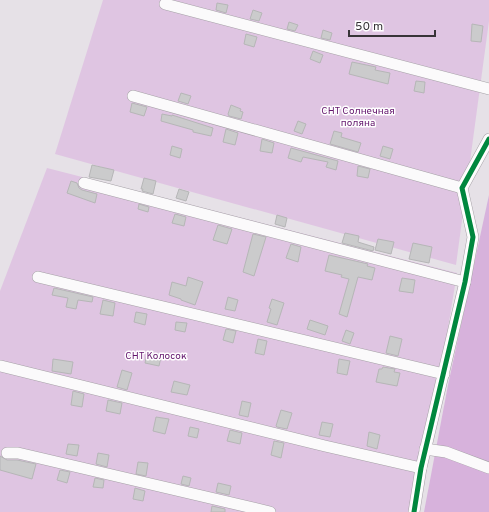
<svg xmlns="http://www.w3.org/2000/svg" width="489" height="512" font-family="Overpass,sans-serif">
	<style>
		.green { fill: #dfc5e2 }
		.forest { fill: #d7b2dc }
		.building { fill: #cbcbcc; stroke: #b6b6b7 }
		.lines { fill: none; stroke-linecap: round; stroke-linejoin: round }
		.minor-casing { stroke: #a5a1a6; stroke-width: 12 }
		.minor { stroke: #fbfafb; stroke-width: 11 }
		.cycleway-casing { stroke: #fff; stroke-width: 8 }
		.cycleway { stroke: #00873e; stroke-width: 5 }
		.labels { text-anchor: middle; dominant-baseline: central; stroke-width: 3; stroke-linejoin: round; paint-order: stroke }
		.park-label { font-size: 10px; fill: #62146c; stroke: #fff }
	</style>
	<rect width="100%" height="100%" fill="#e6e1e7"/>
	<!-- green -->
	<g class="green">
		<polygon points="103,0 489,0 489,21 456,265 55,154"/>
		<polygon points="47,168 457,273 418,512 0,512 0,291"/>
	</g>
	<!-- forest -->
	<polygon class="forest" points="489,195 489,512 424,512 448,385"/>
	<!-- building -->
	<g class="building">
		<polygon points="217,3 228,5 226,13 216,10"/>
		<polygon points="253,10 262,13 259,21 250,19"/>
		<polygon points="289,22 298,25 295,31 287,29"/>
		<polygon points="472,24 483,26 481,42 471,41"/>
		<polygon points="323,30 332,33 330,40 321,38"/>
		<polygon points="246,34 257,37 254,47 244,44"/>
		<polygon points="313,51 323,55 320,63 310,59"/>
		<polygon points="352,62 376,67 375,70 390,73 388,84 349,74"/>
		<polygon points="416,81 425,82 424,93 414,91"/>
		<polygon points="181,93 191,96 188,104 178,101"/>
		<polygon points="132,103 147,107 144,116 130,112"/>
		<polygon points="231,105 241,109 240,111 243,112 241,119 229,116 228,114"/>
		<polygon points="162,114 172,116 172,115 213,128 211,136 193,132 193,130 161,121"/>
		<polygon points="298,121 306,124 302,134 294,131"/>
		<polygon points="226,129 238,133 235,145 223,142"/>
		<polygon points="334,131 342,133 341,137 361,143 358,152 330,144"/>
		<polygon points="262,139 274,143 272,153 260,151"/>
		<polygon points="172,146 182,149 180,158 170,155"/>
		<polygon points="383,146 393,149 390,159 380,156"/>
		<polygon points="291,148 338,161 336,170 326,167 328,162 303,157 301,162 288,158"/>
		<polygon points="92,165 114,170 111,181 89,177"/>
		<polygon points="358,166 370,169 368,178 357,176"/>
		<polygon points="144,178 156,181 153,194 142,191 143,189 141,189"/>
		<polygon points="71,181 77,183 79,188 82,190 97,194 95,203 67,193"/>
		<polygon points="179,189 189,192 186,201 176,198"/>
		<polygon points="139,204 149,207 148,212 138,209"/>
		<polygon points="175,214 186,217 184,226 172,223"/>
		<polygon points="277,215 287,218 285,227 275,224"/>
		<polygon points="218,225 232,229 227,244 213,240"/>
		<polygon points="345,233 359,236 358,242 374,247 373,251 342,243"/>
		<polygon points="253,234 266,237 254,276 243,272"/>
		<polygon points="378,239 394,242 391,254 375,250"/>
		<polygon points="413,243 432,247 429,263 409,259"/>
		<polygon points="291,244 301,247 298,262 286,258"/>
		<polygon points="329,255 368,264 367,266 375,268 372,280 358,277 347,317 339,314 349,279 341,277 342,275 325,271"/>
		<polygon points="188,277 203,282 195,305 181,300 181,299 169,295 172,282 186,286"/>
		<polygon points="402,278 415,280 413,293 399,291"/>
		<polygon points="54,288 93,297 92,302 78,300 76,309 66,307 68,298 52,295"/>
		<polygon points="228,297 238,300 235,311 225,309"/>
		<polygon points="272,299 284,303 277,325 267,322 271,309 269,308"/>
		<polygon points="103,300 115,303 113,316 100,314"/>
		<polygon points="136,312 147,314 145,325 134,322"/>
		<polygon points="310,320 328,326 325,335 307,329"/>
		<polygon points="176,322 187,323 185,332 175,330"/>
		<polygon points="226,329 236,331 233,343 223,340"/>
		<polygon points="346,330 354,333 350,344 342,341"/>
		<polygon points="390,336 402,339 398,356 386,353"/>
		<polygon points="258,339 267,341 264,355 255,353"/>
		<polygon points="147,354 161,357 159,366 145,363"/>
		<polygon points="53,359 73,362 71,374 52,371"/>
		<polygon points="339,359 350,361 347,375 337,373"/>
		<polygon points="383,367 395,369 394,372 400,373 397,386 376,382 379,369 382,369"/>
		<polygon points="122,370 132,373 127,390 117,387"/>
		<polygon points="174,381 190,385 187,395 171,392"/>
		<polygon points="73,391 84,394 82,407 71,405"/>
		<polygon points="108,400 122,403 120,414 106,411"/>
		<polygon points="242,401 251,403 248,417 239,415"/>
		<polygon points="281,410 292,413 287,429 277,427 276,426"/>
		<polygon points="156,417 169,419 165,434 153,431"/>
		<polygon points="322,422 333,424 330,437 319,435"/>
		<polygon points="190,427 199,429 197,438 188,436"/>
		<polygon points="230,430 242,433 240,444 227,441"/>
		<polygon points="369,432 380,435 377,449 367,446"/>
		<polygon points="274,441 284,443 281,458 271,455"/>
		<polygon points="68,444 79,445 77,456 66,454"/>
		<polygon points="98,453 109,455 107,467 96,464"/>
		<polygon points="0,456 7,460 17,460 36,464 32,479 0,470"/>
		<polygon points="138,462 148,463 146,476 136,474"/>
		<polygon points="60,470 70,472 67,483 57,480"/>
		<polygon points="183,476 191,478 189,486 181,484"/>
		<polygon points="95,478 104,480 103,488 93,487"/>
		<polygon points="218,483 231,486 229,495 216,492"/>
		<polygon points="135,488 145,491 143,501 133,499"/>
		<polygon points="212,506 225,509 225,512 211,512"/>
	</g>
	<g class="lines">
		<defs>
			<g id="minor">
				<polyline points="165,4 489,89"/>
				<polyline points="133,96 462,188"/>
				<polyline points="84,183 465,282"/>
				<polyline points="38,277 444,374"/>
				<polyline points="1,366 325,446 421,468"/>
				<polyline points="425,449 446,452 489,468"/>
				<polyline points="7,453 18,453 270,512"/>
				<polyline points="414,512 421,468 465,282 473,237 462,188 489,139"/>
			</g>
		</defs>
		<!-- minor casing -->
		<use href="#minor" class="minor-casing"/>
		<!-- minor -->
		<use href="#minor" class="minor"/>
		<defs>
			<polyline id="cycleway" points="414,512 421,468 465,282 473,237 462,188 489,139"/>
		</defs>
		<!-- cycleway casing -->
		<use href="#cycleway" class="cycleway-casing"/>
		<!-- cycleway -->
		<use href="#cycleway" class="cycleway"/>
	</g>
	<g class="labels">
		<!-- park labels -->
		<g class="park-label">
			<text x="358" y="111">СНТ Солнечная<tspan x="358" dy="12">поляна</tspan></text>
			<text x="156" y="356">СНТ Колосок</text>
		</g>
	</g>
	<!-- scale -->
	<path d="M349 30v6h86v-6" fill="none" stroke="#383438" stroke-width="2"/>
	<text x="355" y="30" font-size="12" fill="#383438" stroke="#ffffff" stroke-width="3" paint-order="stroke">50 m</text>
</svg>
